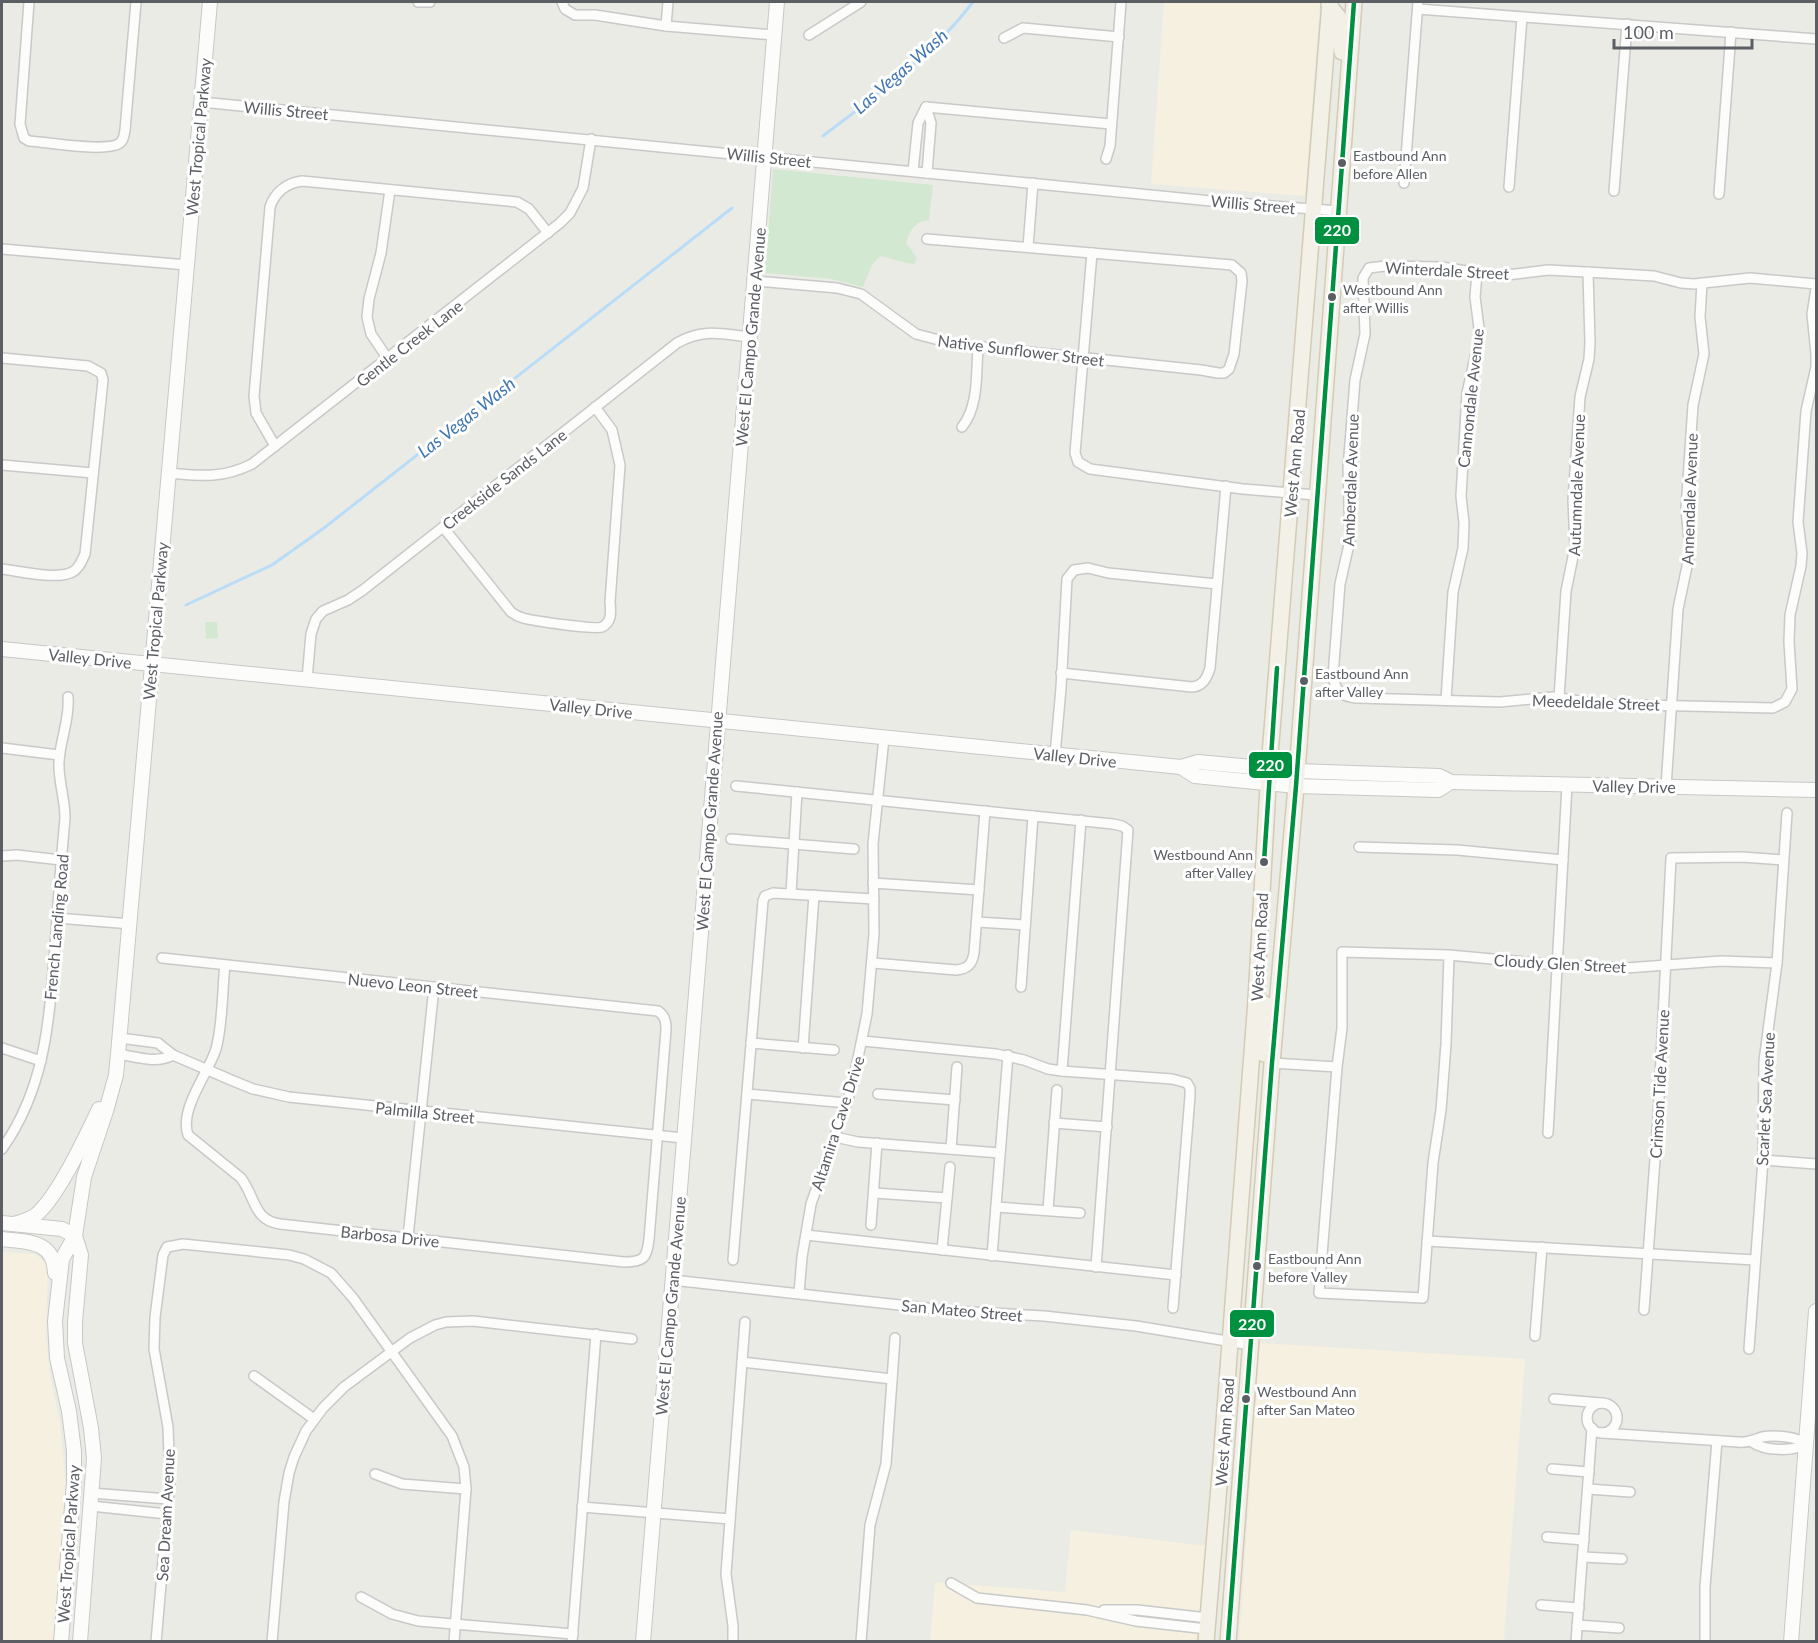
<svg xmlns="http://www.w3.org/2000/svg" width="1818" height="1643" font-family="Lato,sans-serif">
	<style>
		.commercial { fill: #f5f0df }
		.green { fill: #d3e8d1 }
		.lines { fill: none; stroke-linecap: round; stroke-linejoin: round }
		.stream { stroke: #b9dcf7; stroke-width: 3 }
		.street-casing { stroke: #c8c9c8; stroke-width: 12 }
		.secondary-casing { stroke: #c7c8c6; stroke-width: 16 }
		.primary-casing { stroke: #d3cbb4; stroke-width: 18 }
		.street { stroke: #fcfcfb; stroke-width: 9 }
		.secondary { stroke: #fcfcfb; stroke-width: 14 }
		.primary { stroke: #f3f1e7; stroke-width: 15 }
		.bus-1-casing { stroke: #fff; stroke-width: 9 }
		.bus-1 { stroke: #009140; stroke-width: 4.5 }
		.bus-dot { fill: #5b5f64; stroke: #fff; stroke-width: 2 }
		.labels { text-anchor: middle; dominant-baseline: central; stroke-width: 6; stroke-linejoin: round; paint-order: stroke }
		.bus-label { font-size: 14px; fill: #5b5f64; stroke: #fff; text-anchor: start }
		.street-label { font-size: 16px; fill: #5b5f64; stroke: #fff }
		.water-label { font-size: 18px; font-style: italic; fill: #4077b0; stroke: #fff }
		.line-badge { stroke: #fff; stroke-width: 2 }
		.badge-label { font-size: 16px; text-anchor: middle; font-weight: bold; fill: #fff }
	</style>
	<rect width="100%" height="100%" fill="#ebebe6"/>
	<!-- commercial -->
	<g class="commercial">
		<polygon points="1164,2 1320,2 1305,196 1151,184"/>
		<polygon points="2,1252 35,1254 48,1264 46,1337 51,1380 60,1423 66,1487 53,1641 2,1641"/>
		<polygon points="1260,1343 1525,1359 1504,1641 1239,1641"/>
		<polygon points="1071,1530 1207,1546 1197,1641 930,1642 935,1582 1065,1592"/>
	</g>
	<!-- green -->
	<g class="green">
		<path d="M773 169 933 185 929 220C914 222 911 229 906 243L917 258 914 264C902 263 892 258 880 256L872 265 863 287 831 279 765 273Z"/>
		<polygon points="205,622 217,622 218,638 206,639"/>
	</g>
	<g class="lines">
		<!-- stream -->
		<g class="stream">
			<path d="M823 136C875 96 933 55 973 2"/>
			<polyline points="186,605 272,565 324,528 732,208"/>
		</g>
		<defs>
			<g id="street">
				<path d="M29 2 20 124 24 138 29 141C47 142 107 153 120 143 124 140 124 135 125 130L136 2"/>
				<polyline points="418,2 430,2"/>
				<polyline points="562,2 565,9 575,15 595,15 666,26 774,35"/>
				<polyline points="1418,9 1816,39"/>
				<polyline points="666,26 668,2"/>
				<polyline points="809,35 861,2"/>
				<polyline points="1004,38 1023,28 1119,37"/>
				<polyline points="201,102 1211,201 1338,211"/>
				<polyline points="926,107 1111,124"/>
				<polyline points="926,107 931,123 927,173"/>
				<polyline points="1106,159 1110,146 1121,2"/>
				<polyline points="913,171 918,123 926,107"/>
				<polyline points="1404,183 1418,2"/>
				<polyline points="1509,187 1522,17"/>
				<polyline points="1614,191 1627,24"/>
				<polyline points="1719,194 1731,32"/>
				<polyline points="1028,247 1033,183"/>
				<polyline points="2,249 187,265"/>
				<polyline points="1092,253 1075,453 1078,462 1090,469 1243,489 1316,495"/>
				<polyline points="755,281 837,288 861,294 916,334 954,344 1201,370 1218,373 1224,373 1229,369 1234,354 1242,281 1241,273 1232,265 927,239"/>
				<path d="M1816 284 1750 278 1694 284 1681 283 1654 276 1604 273 1548 270 1499 276 1441 267 1385 266 1369 268 1363 278 1365 334 1355 380 1348 468 1350 540 1340 584 1333 676C1335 691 1342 697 1357 698L1500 702 1553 697 1599 704 1773 708 1785 702 1792 689 1789 642 1790 615 1801 566 1802 553 1798 522 1806 411 1816 367V354L1812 314 1816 289"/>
				<path d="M2 358 88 366 101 373 103 380 85 554C82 560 80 567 74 571 60 581 19 571 2 569"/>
				<polyline points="388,359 371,334 367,317 369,299 381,253 390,190"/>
				<path d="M962 427C979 406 976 373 978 347"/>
				<path d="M275 446 256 413 254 396 270 207C275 192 287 183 302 181L517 202 529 209 548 233"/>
				<polyline points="2,465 93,473"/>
				<path d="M168 473C201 476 222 479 252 464L560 223 570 213 583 188 591 139"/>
				<path d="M443 527 511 612C515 615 519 617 523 618 534 621 596 630 602 627 612 622 611 612 610 602L620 465 612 430 595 407"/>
				<path d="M1061 673 1192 687C1203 686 1207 678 1210 668L1226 486"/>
				<path d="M307 679 311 634 316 619 323 611 348 600 363 590 677 343C703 328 722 334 750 337"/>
				<polyline points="1559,698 1566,591 1575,547 1573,500 1580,397 1589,359 1590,343 1588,272"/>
				<polyline points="1446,700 1453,592 1463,548 1464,523 1461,496 1467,393 1478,344 1479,328 1475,297 1477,274"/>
				<polyline points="2,748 59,755"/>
				<polyline points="1055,755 1061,688 1067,579 1074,570 1088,568 1108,573 1217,584"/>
				<polyline points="736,786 1113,824 1122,826 1128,830 1096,1267"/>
				<polyline points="1666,787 1678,609 1690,552 1686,509 1693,405 1704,354 1700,317 1702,283"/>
				<polyline points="731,839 854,849"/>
				<polyline points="1359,847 1457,850 1563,860"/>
				<polyline points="2,856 17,855 61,860"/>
				<polyline points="873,883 979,890"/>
				<polyline points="791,893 797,792"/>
				<polyline points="57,918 131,924"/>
				<polyline points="977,922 1025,925"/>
				<polyline points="1449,955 1446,1044 1441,1110 1433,1163 1423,1298 1319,1293 1337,1067 1342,1028 1342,952 1449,955 1557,965 1626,968 1721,961 1777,963"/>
				<path d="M162 958 658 1011C665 1016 666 1021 666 1030L649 1239C647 1258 644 1262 624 1262L280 1224C253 1220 256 1198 241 1178L188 1135C179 1109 208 1074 216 1049 223 1024 222 991 225 965"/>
				<path d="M873 963 956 970C967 969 972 965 974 953L985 811"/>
				<polyline points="1021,987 1033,816"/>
				<polyline points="120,1038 158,1043 173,1055 231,1080 253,1089 289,1097 683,1138"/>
				<polyline points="863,1041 996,1054 1024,1060 1048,1069 1062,1071 1172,1079 1187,1083 1190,1088 1190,1096 1173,1308"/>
				<polyline points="751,1043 834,1050"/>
				<polyline points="2,1048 41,1061"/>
				<polyline points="803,1048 814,895"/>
				<path d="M118 1054C136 1057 157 1064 173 1055"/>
				<polyline points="1272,1063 1337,1067"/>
				<polyline points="1062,1071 1081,820"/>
				<polyline points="747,1094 847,1103"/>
				<polyline points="878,1094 955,1100"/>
				<polyline points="1054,1123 1107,1127"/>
				<polyline points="1548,1133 1567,785"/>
				<polyline points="835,1137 858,1142 1000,1153"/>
				<path d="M2 1149C46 1087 49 1020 55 946 58 904 61 861 65 818 65 798 58 780 59 762 60 740 70 719 68 697"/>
				<polyline points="951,1149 957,1067"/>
				<polyline points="1763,1160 1816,1164"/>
				<polyline points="874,1193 947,1198"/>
				<polyline points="996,1207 1080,1213"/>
				<polyline points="1048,1210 1057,1090"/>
				<polyline points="871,1225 877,1143"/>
				<polyline points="806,1235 1176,1275"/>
				<polyline points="408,1237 434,987"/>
				<polyline points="1427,1241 1755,1260"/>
				<polyline points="942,1250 950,1167"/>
				<polyline points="992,1256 1008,1055"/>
				<polyline points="733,1260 763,901 765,896 773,893 874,899"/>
				<polyline points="672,1280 954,1311 1044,1316 1136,1326 1251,1345"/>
				<polyline points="799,1293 802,1257 811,1204 852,1087 867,1014 874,934 873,844 884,738"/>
				<polyline points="1644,1310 1658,1118 1671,858 1742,857 1783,860"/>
				<polyline points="1535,1336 1542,1247"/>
				<polyline points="1749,1349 1763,1160 1764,1061 1777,963 1787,813"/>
				<polyline points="742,1362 892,1379"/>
				<polyline points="254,1376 314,1419"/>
				<polyline points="1554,1399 1601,1403"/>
				<circle cx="1602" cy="1418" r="15"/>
				<path d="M1602 1433 1738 1442C1748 1443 1753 1440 1762 1437 1774 1435 1796 1436 1806 1444 1792 1452 1765 1451 1752 1442"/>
				<polyline points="1552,1469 1589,1472"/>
				<polyline points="375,1474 402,1484 466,1489"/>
				<polyline points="1588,1489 1630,1492"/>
				<polyline points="91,1493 168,1499"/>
				<polyline points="91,1506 167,1514"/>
				<polyline points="582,1507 730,1519"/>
				<polyline points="1547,1537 1584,1540"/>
				<polyline points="1583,1557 1622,1559"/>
				<polyline points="951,1583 977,1598 1087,1610 1136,1621 1207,1629"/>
				<polyline points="361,1597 392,1614 418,1621 573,1634"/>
				<polyline points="1541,1605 1579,1608"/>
				<polyline points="1104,1610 1137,1610 1208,1618"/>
				<polyline points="1577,1625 1619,1628"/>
				<polyline points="156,1642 170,1481 168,1427 154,1349 155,1317 163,1255 167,1247 183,1244 289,1255 304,1259 331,1273 353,1298 452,1436 464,1467 466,1489 454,1642"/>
				<polyline points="272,1642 284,1502 289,1473 294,1457 306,1431 323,1408 344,1387 410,1338 435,1325 446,1322 473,1321 632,1339"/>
				<polyline points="572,1642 596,1334"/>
				<polyline points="733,1642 733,1626 726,1574 745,1322"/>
				<polyline points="861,1642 870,1525 886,1464 895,1338"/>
				<polyline points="1576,1642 1592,1428"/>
				<polyline points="1705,1642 1705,1587 1717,1441"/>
			</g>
			<g id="secondary">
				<polyline points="2,649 1181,767 1198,762 1297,771 1439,776 1451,782 1816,790"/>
				<polyline points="1181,767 1195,776 1296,786 1438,790 1451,782"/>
				<polyline points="2,1223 62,1229 75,1236"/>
				<path d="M14 1224C21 1222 29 1220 36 1215 59 1195 85 1138 99 1109"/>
				<path d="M2 1239C27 1242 54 1240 55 1273"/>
				<polyline points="61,1642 74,1482 74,1451 69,1411 57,1358 55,1321 62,1259 75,1236"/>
				<polyline points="80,1642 94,1458 91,1428 75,1343 75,1322 81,1255 75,1236 84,1177 106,1111 116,1075 118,1054 210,2"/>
				<polyline points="643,1642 777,2"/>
				<polyline points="1791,1642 1816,1311"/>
			</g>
			<g id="primary">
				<polyline points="1329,5 1339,18 1342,52"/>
				<polyline points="1256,1000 1265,1004 1266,1009 1263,1042 1264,1054"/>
				<polyline points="1206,1642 1221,1462 1256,1000 1269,768 1330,2"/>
				<polyline points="1228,1642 1272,1063 1296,786 1354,2"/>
			</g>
		</defs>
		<!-- street casing -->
		<use href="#street" class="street-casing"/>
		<!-- secondary casing -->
		<use href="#secondary" class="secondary-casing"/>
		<!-- primary casing -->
		<use href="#primary" class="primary-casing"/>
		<!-- street -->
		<use href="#street" class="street"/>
		<!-- secondary -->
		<use href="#secondary" class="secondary"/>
		<!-- primary -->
		<use href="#primary" class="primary"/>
		<defs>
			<g id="bus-1">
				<polyline points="1264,862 1277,668"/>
				<polyline points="1228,1642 1272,1063 1296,786 1354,2"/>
			</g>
		</defs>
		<!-- bus-1 casing -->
		<use href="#bus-1" class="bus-1-casing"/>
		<!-- bus-1 -->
		<use href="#bus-1" class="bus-1"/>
	</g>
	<!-- markers -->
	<g class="bus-dot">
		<circle cx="1342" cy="163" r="5"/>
		<circle cx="1332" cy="297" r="5"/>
		<circle cx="1304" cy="681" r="5"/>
		<circle cx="1264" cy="862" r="5"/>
		<circle cx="1257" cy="1266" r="5"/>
		<circle cx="1246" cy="1399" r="5"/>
	</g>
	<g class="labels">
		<!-- bus labels -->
		<g class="bus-label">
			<text x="1353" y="155">Eastbound Ann<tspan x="1353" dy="18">before Allen</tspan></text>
			<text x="1343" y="289">Westbound Ann<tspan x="1343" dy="18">after Willis</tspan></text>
			<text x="1315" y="673">Eastbound Ann<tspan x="1315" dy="18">after Valley</tspan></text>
			<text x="1253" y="854" text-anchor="end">Westbound Ann<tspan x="1253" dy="18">after Valley</tspan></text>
			<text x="1268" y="1258">Eastbound Ann<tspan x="1268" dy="18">before Valley</tspan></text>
			<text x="1257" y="1391">Westbound Ann<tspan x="1257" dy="18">after San Mateo</tspan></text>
		</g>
		<!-- street labels -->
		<g class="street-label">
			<text transform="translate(286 110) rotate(5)">Willis Street</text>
			<text transform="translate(198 137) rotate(-85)">West Tropical Parkway</text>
			<text transform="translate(769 157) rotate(6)">Willis Street</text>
			<text transform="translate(1253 204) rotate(5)">Willis Street</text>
			<text transform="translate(1447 270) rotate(3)">Winterdale Street</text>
			<text transform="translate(750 337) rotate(-85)">West El Campo Grande Avenue</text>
			<text transform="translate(409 343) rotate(-38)">Gentle Creek Lane</text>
			<text transform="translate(1021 350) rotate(7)">Native Sunflower Street</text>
			<text transform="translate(1470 398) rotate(-84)">Cannondale Avenue</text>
			<text transform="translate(1294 463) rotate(-85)">West Ann Road</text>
			<text transform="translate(504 479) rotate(-38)">Creekside Sands Lane</text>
			<text transform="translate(1350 480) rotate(-88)">Amberdale Avenue</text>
			<text transform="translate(1576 485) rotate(-88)">Autumndale Avenue</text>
			<text transform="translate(1689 499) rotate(-88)">Annendale Avenue</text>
			<text transform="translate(155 621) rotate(-85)">West Tropical Parkway</text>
			<text transform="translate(90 658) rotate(6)">Valley Drive</text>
			<text transform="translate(1596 702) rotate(2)">Meedeldale Street</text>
			<text transform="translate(591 708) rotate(6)">Valley Drive</text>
			<text transform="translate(1075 757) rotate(6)">Valley Drive</text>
			<text transform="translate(1634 786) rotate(1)">Valley Drive</text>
			<text transform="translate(709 821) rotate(-86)">West El Campo Grande Avenue</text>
			<text transform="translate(56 927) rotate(-85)">French Landing Road</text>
			<text transform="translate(1259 947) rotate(-87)">West Ann Road</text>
			<text transform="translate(1560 963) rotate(3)">Cloudy Glen Street</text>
			<text transform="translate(413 985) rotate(6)">Nuevo Leon Street</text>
			<text transform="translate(1659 1084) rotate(-87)">Crimson Tide Avenue</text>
			<text transform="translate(1765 1099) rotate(-87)">Scarlet Sea Avenue</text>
			<text transform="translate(425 1112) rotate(6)">Palmilla Street</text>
			<text transform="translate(837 1123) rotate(-72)">Altamira Cave Drive</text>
			<text transform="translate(390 1236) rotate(6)">Barbosa Drive</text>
			<text transform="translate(670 1306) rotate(-85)">West El Campo Grande Avenue</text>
			<text transform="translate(962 1310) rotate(5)">San Mateo Street</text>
			<text transform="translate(1224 1432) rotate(-86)">West Ann Road</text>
			<text transform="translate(165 1515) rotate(-87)">Sea Dream Avenue</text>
			<text transform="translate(68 1544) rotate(-86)">West Tropical Parkway</text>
		</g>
		<!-- water labels -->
		<g class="water-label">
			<text transform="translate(900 71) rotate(-41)">Las Vegas Wash</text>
			<text transform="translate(466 417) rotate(-38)">Las Vegas Wash</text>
		</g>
	</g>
	<g class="line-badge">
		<rect x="1314" y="216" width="46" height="29" rx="6" fill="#009140"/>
		<rect x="1248" y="751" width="45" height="28" rx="6" fill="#009140"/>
		<rect x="1229" y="1309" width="46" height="29" rx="6" fill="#009140"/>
	</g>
	<g class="badge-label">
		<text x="1337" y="236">220</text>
		<text x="1270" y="771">220</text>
		<text x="1252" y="1330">220</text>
	</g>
	<!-- border -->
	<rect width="1818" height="1643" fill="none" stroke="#5b5f64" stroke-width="6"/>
	<!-- scale -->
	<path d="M1614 39v9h138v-9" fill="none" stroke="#5b5f64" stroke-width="3"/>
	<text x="1623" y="39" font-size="18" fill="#5b5f64" stroke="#ffffff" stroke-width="4.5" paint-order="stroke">100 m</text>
</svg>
